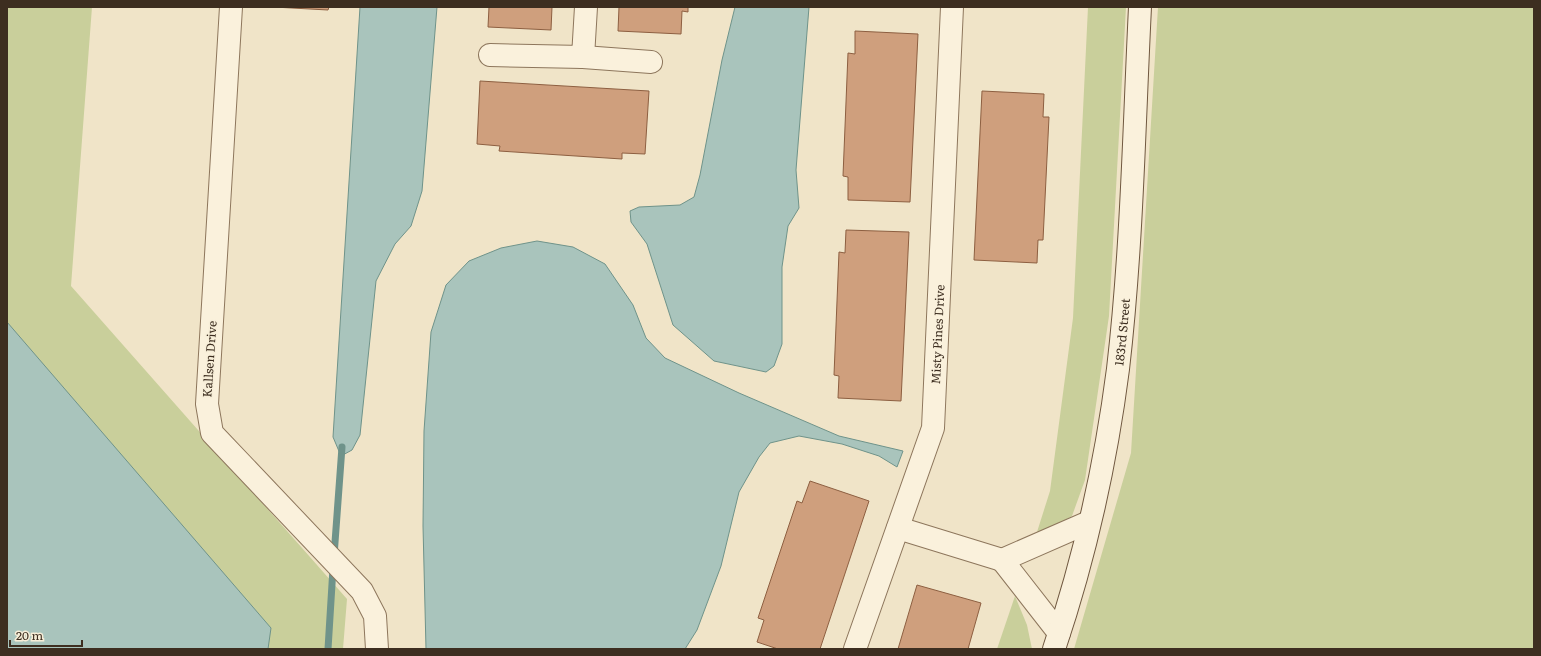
<svg xmlns="http://www.w3.org/2000/svg" width="1541" height="656" font-family="Literata,serif">
	<style>
		.green { fill: #c9cf9b }
		.water { fill: #a9c4bc; stroke: #6f938a }
		.lines { fill: none; stroke-linecap: round; stroke-linejoin: round }
		.stream { stroke: #6f938a; stroke-width: 7 }
		.building { fill: #cf9f7d; stroke: #8d5f41 }
		.street-casing { stroke: #8d765c; stroke-width: 24 }
		.secondary-casing { stroke: #6f573f; stroke-width: 24 }
		.street { stroke: #faf1dc; stroke-width: 22 }
		.secondary { stroke: #faf1dc; stroke-width: 22 }
		.labels { text-anchor: middle; dominant-baseline: central; stroke-width: 3; stroke-linejoin: round; paint-order: stroke }
		.street-label { font-size: 12px; fill: #3d2e20; stroke: #f7eed8 }
	</style>
	<rect width="100%" height="100%" fill="#f0e4c8"/>
	<!-- green -->
	<g class="green">
		<polygon points="7,7 92,7 71,286 347,599 343,649 7,649"/>
		<polygon points="1088,7 1126,7 1109,316 1085,480 1072,516 1057,526 1037,532 1050,491 1073,318"/>
		<polygon points="1158,7 1534,7 1534,649 1074,649 1131,453"/>
		<polygon points="1015,596 1027,625 1032,649 997,649"/>
	</g>
	<!-- water -->
	<g class="water">
		<polygon points="360,7 437,7 422,191 411,226 395,244 376,281 360,435 352,450 341,456 333,437"/>
		<polygon points="735,7 809,7 796,170 799,208 788,226 782,267 782,344 774,366 766,372 714,361 673,325 647,244 631,222 630,211 639,207 680,205 694,197 700,175 722,60"/>
		<polygon points="537,241 573,247 605,264 633,305 646,338 665,358 739,393 839,436 903,451 897,467 879,456 842,444 799,436 770,443 759,457 739,492 721,566 697,630 685,649 426,649 423,526 424,431 431,332 446,285 469,261 501,248"/>
		<polygon points="7,322 271,628 268,649 7,649"/>
	</g>
	<g class="lines">
		<!-- stream -->
		<g class="stream">
			<polyline points="334,556 342,447"/>
			<polyline points="328,649 333,568"/>
		</g>
	</g>
	<!-- building -->
	<g class="building">
		<polygon points="274,7 329,7 328,10"/>
		<polygon points="489,7 552,7 551,30 488,27"/>
		<polygon points="619,7 688,7 688,12 682,11 681,34 618,31"/>
		<polygon points="855,31 918,34 910,202 848,200 848,177 843,176 848,53 855,54"/>
		<polygon points="480,81 649,91 645,154 622,153 622,159 499,151 500,146 477,144"/>
		<polygon points="982,91 1044,94 1043,117 1049,117 1043,240 1038,240 1037,263 974,260"/>
		<polygon points="846,230 909,232 901,401 838,398 839,376 834,375 839,252 845,253"/>
		<polygon points="810,481 869,501 820,649 778,649 757,642 764,620 758,618 797,501 802,503"/>
		<polygon points="917,585 981,603 968,649 898,649"/>
	</g>
	<g class="lines">
		<defs>
			<g id="street">
				<polyline points="231,7 207,404 212,433 362,591 375,616 377,649"/>
				<polyline points="490,55 583,57 586,7"/>
				<polyline points="583,57 651,62"/>
				<polyline points="898,528 1002,560"/>
				<polyline points="1059,633 1002,560 1089,522"/>
				<path id="s1" d="M855 649 933 428 952 7"/>
			</g>
			<g id="secondary">
				<path id="s2" d="M1054 649C1084 560 1106 462 1118 369 1132 249 1134 128 1140 7"/>
			</g>
		</defs>
		<!-- street casing -->
		<use href="#street" class="street-casing"/>
		<!-- secondary casing -->
		<use href="#secondary" class="secondary-casing"/>
		<!-- street -->
		<use href="#street" class="street"/>
		<!-- secondary -->
		<use href="#secondary" class="secondary"/>
	</g>
	<g class="labels">
		<!-- street labels -->
		<g class="street-label">
			<text stroke="none"><textPath href="#s2" startOffset="325">183rd Street</textPath></text>
			<text stroke="none"><textPath href="#s1" startOffset="328">Misty Pines Drive</textPath></text>
			<text transform="translate(209 359) rotate(-86)">Kallsen Drive</text>
		</g>
	</g>
	<!-- border -->
	<rect width="1541" height="656" fill="none" stroke="#3d2e20" stroke-width="16"/>
	<!-- scale -->
	<path d="M10 640v6h72v-6" fill="none" stroke="#3d2e20" stroke-width="2"/>
	<text x="16" y="640" font-size="12" fill="#3d2e20" stroke="#f7eed8" stroke-width="3" paint-order="stroke">20 m</text>
</svg>
